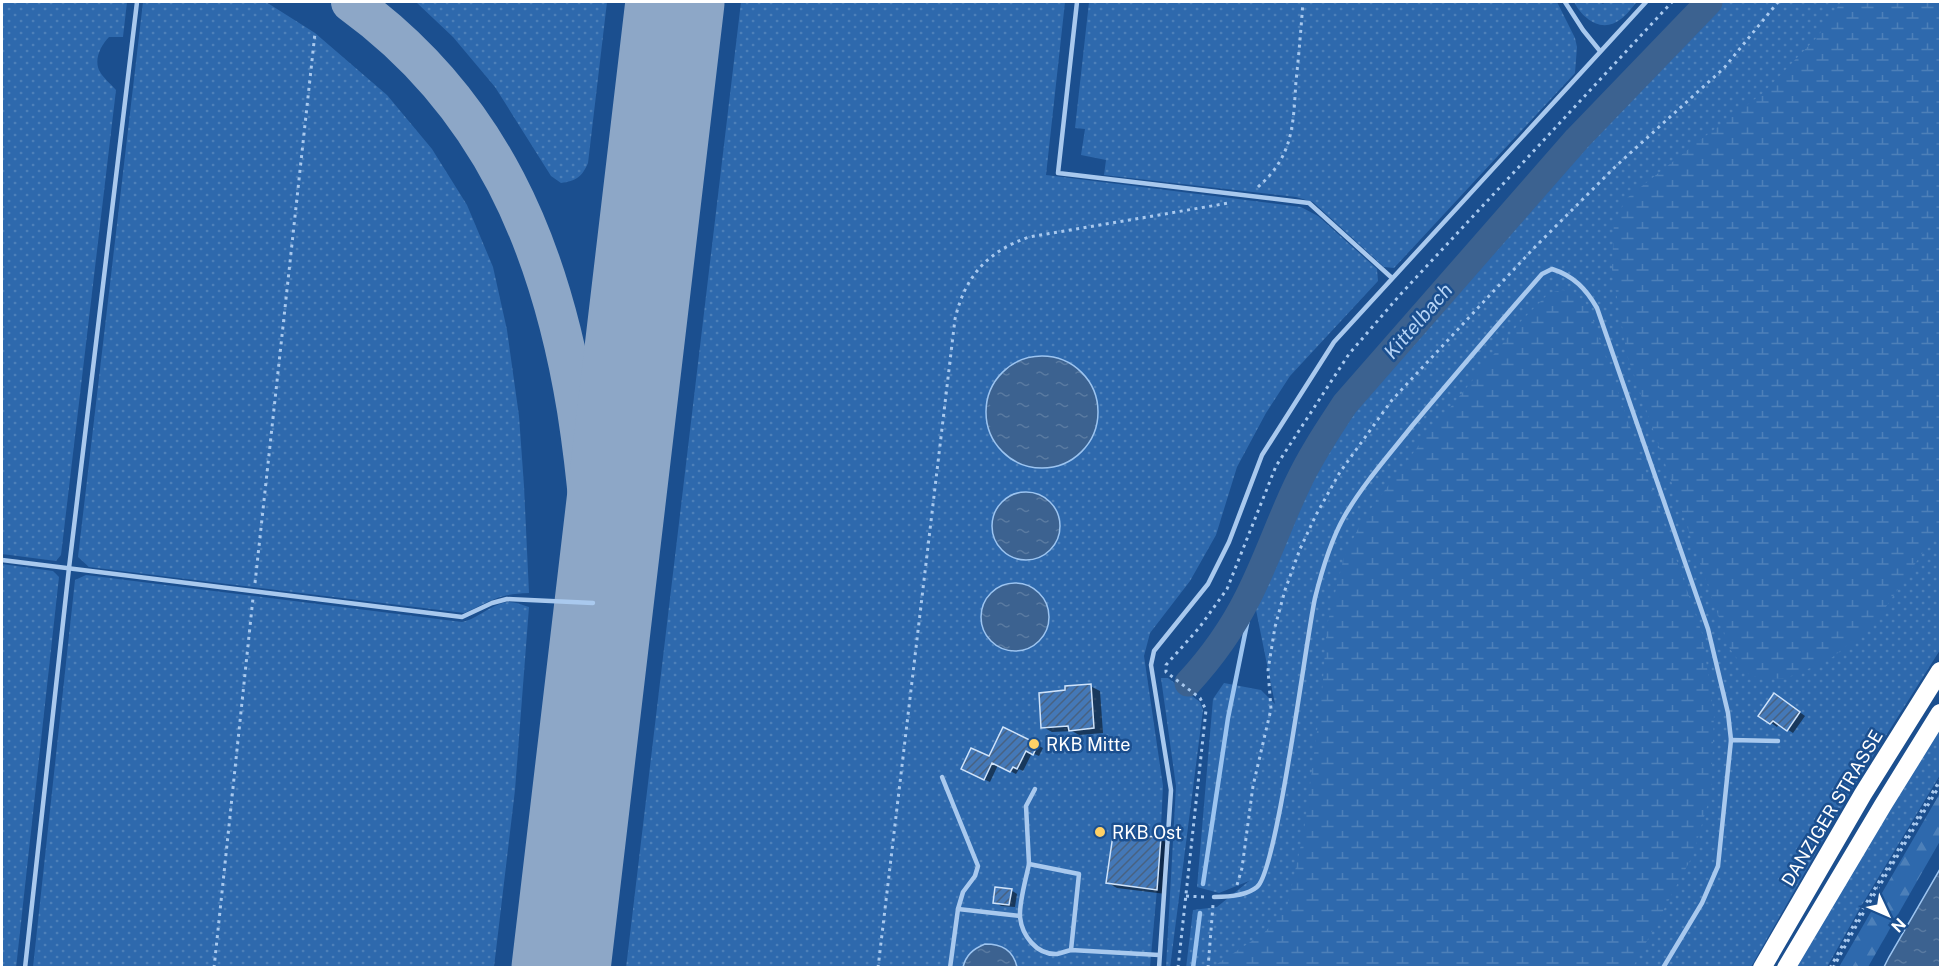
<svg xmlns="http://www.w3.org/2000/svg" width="1942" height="969" font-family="'Public Sans',sans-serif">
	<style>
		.grass { fill: url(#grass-dots) }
		.forest { fill: url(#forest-firs) }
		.wetland { fill: url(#wetland-marsh) }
		.water { fill: url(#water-ripples); stroke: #9cc4f0; stroke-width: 1.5 }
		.shadow { fill: #0007 }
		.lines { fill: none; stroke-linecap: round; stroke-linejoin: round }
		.stream { stroke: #9cc4f0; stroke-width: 4.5 }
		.river { stroke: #3c6290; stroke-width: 27 }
		.taxiway { stroke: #8da7c7; stroke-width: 40 }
		.runway { stroke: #8da7c7; stroke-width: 99 }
		.building { fill: url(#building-hatch); stroke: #cfe3fa; stroke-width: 1.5 }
		.path { stroke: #a9c9ee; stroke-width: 3; stroke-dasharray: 3 4.5; stroke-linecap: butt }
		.lane { stroke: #a9c9ee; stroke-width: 4.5 }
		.highway { stroke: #fff; stroke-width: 18 }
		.poi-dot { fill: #ffd166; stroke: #1b4f8f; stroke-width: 2 }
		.labels { text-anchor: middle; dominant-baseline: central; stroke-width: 5; stroke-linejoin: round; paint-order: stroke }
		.poi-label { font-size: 18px; fill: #fff; stroke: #1b4f8f; text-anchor: start }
		.street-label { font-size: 18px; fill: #fff; stroke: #1b4f8f }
		.water-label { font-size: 20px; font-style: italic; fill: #b5d3f5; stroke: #1b4f8f }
	</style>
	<defs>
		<pattern id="grass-dots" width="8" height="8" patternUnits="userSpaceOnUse" patternTransform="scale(1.5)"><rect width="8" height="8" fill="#2e69ad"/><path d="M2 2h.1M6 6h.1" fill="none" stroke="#4d80b9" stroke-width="1.8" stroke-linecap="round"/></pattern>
		<pattern id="forest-firs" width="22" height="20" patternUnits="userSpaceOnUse" patternTransform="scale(1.5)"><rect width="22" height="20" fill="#2e69ad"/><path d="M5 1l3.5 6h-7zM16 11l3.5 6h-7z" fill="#4d80b9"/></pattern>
		<pattern id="wetland-marsh" width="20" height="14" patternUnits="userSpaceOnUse" patternTransform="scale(1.5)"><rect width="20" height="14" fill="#2e69ad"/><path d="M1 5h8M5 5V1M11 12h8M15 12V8" fill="none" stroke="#4d80b9"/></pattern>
		<pattern id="water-ripples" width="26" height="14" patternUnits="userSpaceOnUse" patternTransform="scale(1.5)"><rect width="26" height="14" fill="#3c6290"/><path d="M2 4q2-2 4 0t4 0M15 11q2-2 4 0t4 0" fill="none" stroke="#597aa1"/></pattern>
		<pattern id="building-hatch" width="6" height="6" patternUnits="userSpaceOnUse" patternTransform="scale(1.5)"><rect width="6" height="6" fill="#4478b7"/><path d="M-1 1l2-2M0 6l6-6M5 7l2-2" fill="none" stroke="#486282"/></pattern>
	</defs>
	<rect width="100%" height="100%" fill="#1b4f8f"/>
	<!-- grass -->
	<g class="grass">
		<path d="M2 2H127L123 37H109C101 45 94 59 99 70 102 77 111 84 116 90L61 555 56 561 2 554Z"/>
		<path d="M143 2H266L315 33 387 95 432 149 467 205 493 267 507 330 519 416 524 486 529 593C496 594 492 601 464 613L89 567 78 557Z"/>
		<path d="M416 2H607L588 163C582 177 576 181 561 183L551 176 495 87 453 37Z"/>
		<polygon points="741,2 1065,2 1046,175 1301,207 1318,216 1377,269 1378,281 1290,376 1266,413 1237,467 1216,535 1190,581 1150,633 1144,656 1163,786 1159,867 1150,967 626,968"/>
		<polygon points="1089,2 1557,2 1575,38 1577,47 1575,73 1394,268 1384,267 1313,202 1296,197 1104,175 1106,160 1081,155 1085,129 1075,128"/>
		<path d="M1574 2H1600L1603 4 1605 2H1637C1632 7 1627 15 1621 19 1602 34 1583 19 1574 2Z"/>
		<polygon points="1719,2 1940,2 1940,650 1853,788 1751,967 1186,968 1193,910 1217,907 1249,881 1219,893 1197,887 1213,699 1224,683 1261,690 1275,704 1254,600 1284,533 1346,413 1425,323"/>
		<polygon points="2,564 53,571 59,577 16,968 2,967"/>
		<path d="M86 575 462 622C478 619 492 603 509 602 515 602 523 605 529 607L515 790 494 967H33L75 580Z"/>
		<polygon points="1161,678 1168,678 1200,702 1203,710 1170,968 1166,967 1176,786"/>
		<polygon points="1940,725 1940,775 1860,908 1827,967 1794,968"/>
	</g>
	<!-- forest -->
	<polygon class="forest" points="1940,793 1940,841 1868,967 1839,967"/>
	<!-- wetland -->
	<g class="wetland">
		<polygon points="1841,2 1940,2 1940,527 1875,623 1829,660 1784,679 1750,676 1730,649 1627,355 1612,269 1614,222 1627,198 1700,140 1763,93 1818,36"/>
		<polygon points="1563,290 1575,293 1588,306 1702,633 1714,715 1711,793 1693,855 1633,967 1216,967 1217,964 1264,933 1287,907 1304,831 1322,693 1327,625 1344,557 1363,519 1413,453 1521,321 1549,293"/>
	</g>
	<!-- water -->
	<g class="water">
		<circle cx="1042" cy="412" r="56"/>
		<circle cx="1026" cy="526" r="34"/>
		<circle cx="1015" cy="617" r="34"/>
		<polygon points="1940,869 1940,967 1884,967 1889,957"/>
		<path d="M985 944C1002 944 1013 950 1017 967H963C966 955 973 949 985 944Z"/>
	</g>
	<!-- shadow -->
	<g class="shadow">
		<polygon points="1090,686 1100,691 1103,733 1079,735 1072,731 1052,732 1043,727 1067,692"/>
		<polygon points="1780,698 1805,716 1793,733 1779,724 1777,727 1760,715"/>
		<polygon points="1037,745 1043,748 1039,756 1032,753 1023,771 1019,769 1016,774 998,765 990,782 968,772 989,758"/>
		<polygon points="1160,839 1170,844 1166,894 1117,888 1108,883"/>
		<polygon points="1011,890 1017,894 1015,907 1001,906 995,902"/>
	</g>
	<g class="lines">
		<!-- stream -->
		<g class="stream">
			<polyline points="1203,884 1228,718 1249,614 1249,596"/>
			<polyline points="1193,968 1200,913"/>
		</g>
		<!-- river -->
		<path class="river" d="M1188 683C1212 657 1232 629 1248 597 1267 560 1280 520 1298 483 1311 455 1328 430 1345 404L1577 139 1709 2"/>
		<!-- taxiway -->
		<path class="taxiway" d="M351 2C490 103 550 245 577 410 587 474 593 539 593 603 593 647 590 691 588 735"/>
		<!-- runway -->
		<polyline class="runway" points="561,968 675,2"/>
	</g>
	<!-- building -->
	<g class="building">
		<polygon points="1091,684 1094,728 1069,731 1068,726 1041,728 1039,693 1065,690 1065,686"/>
		<polygon points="1774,693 1800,712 1787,731 1773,721 1770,724 1758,716"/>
		<polygon points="1003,727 1038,744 1033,755 1026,751 1017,769 1013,767 1010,772 992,763 984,780 961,769 971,748 989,756"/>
		<polygon points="1113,835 1161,837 1157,890 1106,883"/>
		<polygon points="995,887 1012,889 1009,905 993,903"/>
	</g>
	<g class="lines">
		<!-- path -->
		<g class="path">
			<path d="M1258 187C1294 155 1293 125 1296 81 1299 54 1301 28 1303 2"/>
			<polyline points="255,583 315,33"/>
			<polyline points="1237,885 1242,868 1253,786 1271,709 1268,670 1275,627 1285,590 1300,549 1316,515 1340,472 1392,400 1532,250 1616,166 1724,68 1778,2"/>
			<polyline points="1186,896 1205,897"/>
			<polyline points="214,968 253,598"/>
			<path d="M878 968 955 319C965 276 988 251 1029 237L1229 203"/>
			<polyline points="1178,968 1206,710 1200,698 1166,672 1166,665 1199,628 1227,589 1276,466 1349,354 1399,296 1672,2"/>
			<polyline points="1208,968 1213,905"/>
			<polyline points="1830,968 1862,910 1940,780"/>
			<polyline points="1833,968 1865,910 1940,785"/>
		</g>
		<!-- lane -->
		<g class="lane">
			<polyline points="1077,2 1058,173 1309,203 1392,278"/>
			<polyline points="1565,2 1583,30 1600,51"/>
			<polyline points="2,560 462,617 492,603 507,599 593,603"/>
			<polyline points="942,777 978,866 975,876 963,892 958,909"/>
			<polyline points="1029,864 1026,806 1035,789"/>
			<path d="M1214 897C1227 897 1246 896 1257 887 1277 872 1306 639 1315 598 1322 570 1330 542 1344 517 1363 484 1389 455 1412 426 1455 375 1498 324 1542 274L1552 269C1574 276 1586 289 1597 308L1708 629 1728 713 1731 740"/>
			<path d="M1071 950C1067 951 1061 953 1057 954 1036 955 1022 935 1020 917 1019 902 1026 879 1029 864L1079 874 1071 950 1159 955"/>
			<polyline points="25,968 69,568 137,2"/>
			<polyline points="950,968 958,909 1020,916"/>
			<polyline points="1159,968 1171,790 1151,665 1154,651 1208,584 1229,542 1262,455 1334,342 1646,2"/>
			<polyline points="1663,968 1702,903 1718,866 1731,740 1778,741"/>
		</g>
		<!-- highway -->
		<g class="highway">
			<polyline points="1762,968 1863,794 1940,671"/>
			<polyline points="1786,968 1883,805 1940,713"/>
		</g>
	</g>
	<!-- markers -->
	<g class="poi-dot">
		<circle cx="1034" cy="744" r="6"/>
		<circle cx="1100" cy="832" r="6"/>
	</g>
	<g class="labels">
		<!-- poi labels -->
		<g class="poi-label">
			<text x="1046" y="744">RKB Mitte</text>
			<text x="1112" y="832">RKB Ost</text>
		</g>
		<!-- street labels -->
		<g class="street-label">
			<text transform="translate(1832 808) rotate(-59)">DANZIGER STRASSE</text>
		</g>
		<!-- water labels -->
		<g class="water-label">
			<text transform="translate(1418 321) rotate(-49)">Kittelbach</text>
		</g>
	</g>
	<!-- border -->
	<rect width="1942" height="969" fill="none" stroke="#ffffff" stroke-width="6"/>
	<!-- north arrow -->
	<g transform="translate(1888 915) rotate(134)" stroke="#1b4f8f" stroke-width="4.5" paint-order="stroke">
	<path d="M0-4.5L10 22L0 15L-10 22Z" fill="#ffffff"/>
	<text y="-9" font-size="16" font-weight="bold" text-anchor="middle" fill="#ffffff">N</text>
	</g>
</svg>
